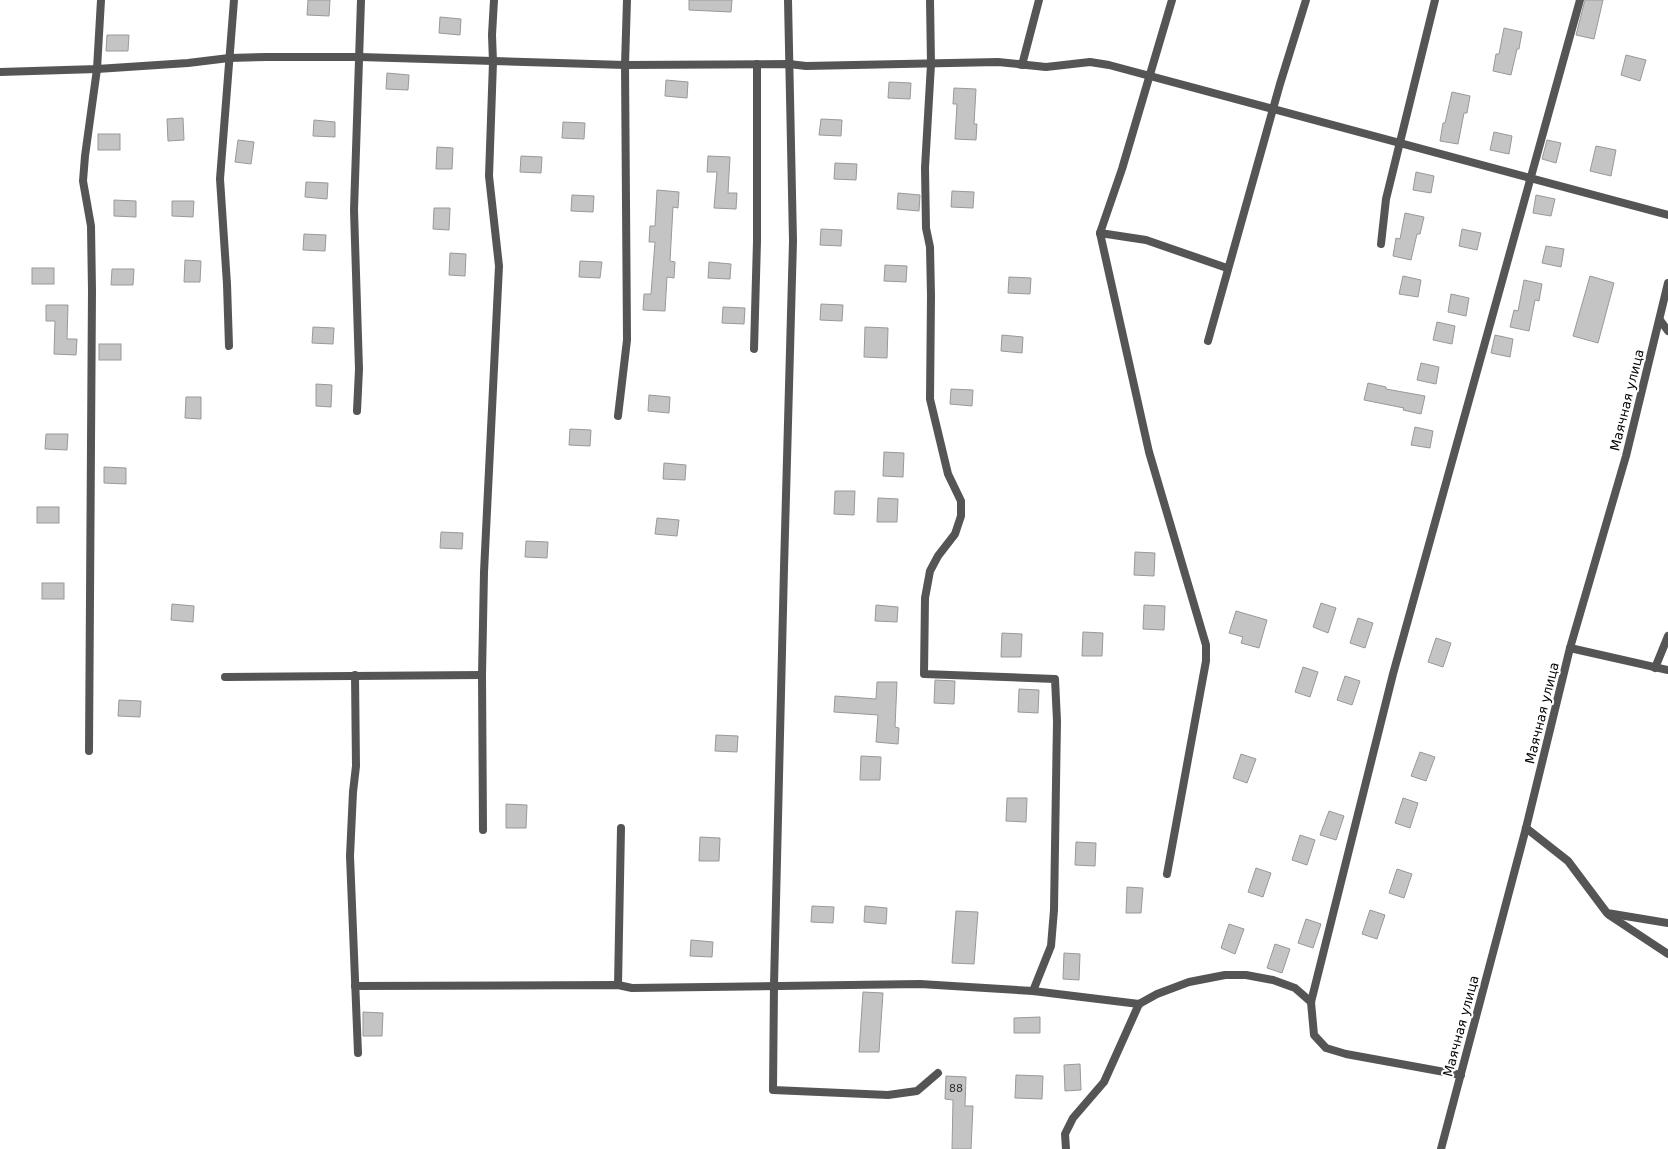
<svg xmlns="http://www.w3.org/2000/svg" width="1668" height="1149" font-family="'DejaVu Sans',sans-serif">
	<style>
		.building { fill: #c4c4c4; stroke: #999 }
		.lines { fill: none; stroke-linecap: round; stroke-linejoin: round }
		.street { stroke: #555; stroke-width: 8 }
		.labels { text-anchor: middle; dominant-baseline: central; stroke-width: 4; stroke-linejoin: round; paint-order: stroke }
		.number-label { font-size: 11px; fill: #313131 }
		.street-label { font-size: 13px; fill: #000; stroke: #fff }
	</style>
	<rect width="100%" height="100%" fill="#fff"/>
	<!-- building -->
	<g class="building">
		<polygon points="308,0 330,0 329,16 307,15"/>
		<polygon points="689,0 732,0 731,12 689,10"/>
		<polygon points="1585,0 1603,0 1594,39 1576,35"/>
		<polygon points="440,17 461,19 460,35 439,33"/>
		<polygon points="1504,28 1522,32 1519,49 1517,49 1511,75 1493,71 1496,54 1499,54"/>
		<polygon points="107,35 129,35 128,51 106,51"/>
		<polygon points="1626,55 1646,60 1640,81 1621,75"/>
		<polygon points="387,73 409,75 408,90 386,89"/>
		<polygon points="666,80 688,82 687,98 665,96"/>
		<polygon points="889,82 911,83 910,99 888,98"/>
		<polygon points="954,88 976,89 974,124 977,124 976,140 955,139 957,104 953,104"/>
		<polygon points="1452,92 1470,96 1467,113 1464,113 1458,144 1440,141 1443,123 1445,123"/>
		<polygon points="183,118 184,140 168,141 167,119"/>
		<polygon points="821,119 842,120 841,136 819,135"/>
		<polygon points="314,120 335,122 335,137 313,136"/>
		<polygon points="563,122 585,123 584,139 562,138"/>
		<polygon points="1494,132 1512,136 1509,154 1490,150"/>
		<rect x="98" y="134" width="22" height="16"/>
		<polygon points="238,140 254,142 251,164 235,162"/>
		<polygon points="1547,140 1561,143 1556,163 1542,159"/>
		<polygon points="1596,146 1616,150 1611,176 1590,171"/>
		<polygon points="437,147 453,148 452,169 436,169"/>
		<polygon points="521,156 542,157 541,173 520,172"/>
		<polygon points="708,156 730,157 728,193 737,193 736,209 714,208 717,172 707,172"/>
		<polygon points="835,163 857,164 856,180 834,179"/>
		<polygon points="1416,172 1434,176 1431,193 1413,190"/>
		<polygon points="306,182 328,183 327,199 305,197"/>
		<polygon points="657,190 679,192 678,208 673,207 670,261 675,262 674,278 667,277 665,311 643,310 644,294 651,294 655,242 649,242 650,226 655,226"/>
		<polygon points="952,191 974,192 973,208 951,207"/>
		<polygon points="898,193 920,195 919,211 897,209"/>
		<polygon points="572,195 594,196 593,212 571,211"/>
		<polygon points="1536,195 1555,199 1551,216 1533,213"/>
		<polygon points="114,200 136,201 136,217 114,216"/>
		<polygon points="172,201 194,201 193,217 172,216"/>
		<polygon points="434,208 450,208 449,230 433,229"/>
		<polygon points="1405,213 1424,217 1420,234 1417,234 1411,260 1393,256 1396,238 1400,239"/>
		<polygon points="821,229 842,230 841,246 820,245"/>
		<polygon points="1462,229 1481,233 1477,250 1459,246"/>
		<polygon points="304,234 326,235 325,251 303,250"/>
		<polygon points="1546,246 1564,249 1561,267 1542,263"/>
		<polygon points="450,253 466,254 465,276 449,275"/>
		<polygon points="185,260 201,261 200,282 184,282"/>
		<polygon points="580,261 602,262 600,278 579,277"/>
		<polygon points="709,262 731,264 730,279 708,278"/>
		<polygon points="885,265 907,266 906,282 884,281"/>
		<rect x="32" y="268" width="22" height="16"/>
		<polygon points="112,269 134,269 133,285 111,285"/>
		<polygon points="1403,276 1421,280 1418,297 1399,294"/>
		<polygon points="1590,276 1614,283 1598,343 1573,336"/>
		<polygon points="1009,277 1031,278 1030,294 1008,293"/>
		<polygon points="1524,280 1542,284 1539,301 1535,300 1529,331 1510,327 1514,310 1518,311"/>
		<polygon points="1451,294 1469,298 1466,316 1448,312"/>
		<polygon points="821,304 843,305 842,321 820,320"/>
		<polygon points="46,305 68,305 67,339 77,339 76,355 54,354 55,321 46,321"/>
		<polygon points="723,307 745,308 744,324 722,323"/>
		<polygon points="1437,322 1455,326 1452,344 1433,340"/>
		<polygon points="313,327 334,328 333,344 312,343"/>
		<polygon points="865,327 888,328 887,358 864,357"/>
		<polygon points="1002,335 1023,337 1022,353 1001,351"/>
		<polygon points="1495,335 1513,339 1510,357 1491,353"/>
		<rect x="99" y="344" width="22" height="16"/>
		<polygon points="1421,363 1439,367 1436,384 1417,380"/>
		<polygon points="1368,383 1386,387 1386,389 1425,396 1421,414 1403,410 1404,408 1364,400"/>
		<polygon points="316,384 332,385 331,407 316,406"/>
		<polygon points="951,389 973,390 972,406 950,404"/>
		<polygon points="649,395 670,397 669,413 648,411"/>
		<polygon points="186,397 201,397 201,419 185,418"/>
		<polygon points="1415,427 1433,431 1430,448 1411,445"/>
		<polygon points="570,429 591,430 590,446 569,445"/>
		<polygon points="46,434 68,434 67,450 45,449"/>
		<polygon points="884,452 904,453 903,477 883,476"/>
		<polygon points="664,463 686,465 685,480 663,479"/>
		<polygon points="104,467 126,468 126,484 104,483"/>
		<polygon points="835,491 855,491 854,515 834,514"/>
		<polygon points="878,498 898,499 897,522 877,522"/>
		<rect x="37" y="507" width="22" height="16"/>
		<polygon points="657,518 679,520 677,536 655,534"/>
		<polygon points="441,532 463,533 462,549 440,548"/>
		<polygon points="526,541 548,542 547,558 525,557"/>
		<polygon points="1135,552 1155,553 1154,576 1134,575"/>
		<rect x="42" y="583" width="22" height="16"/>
		<polygon points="1321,603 1336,608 1328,633 1313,627"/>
		<polygon points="172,604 194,606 193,622 171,620"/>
		<polygon points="876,605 898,607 897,622 875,621"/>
		<polygon points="1144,605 1165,606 1164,630 1143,629"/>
		<polygon points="1236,611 1267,620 1259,648 1241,643 1243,637 1229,633"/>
		<polygon points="1358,618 1373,623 1365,648 1350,643"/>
		<polygon points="1083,632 1103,633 1102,656 1082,656"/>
		<polygon points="1002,633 1022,634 1021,657 1001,657"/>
		<polygon points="1436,638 1451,643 1443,667 1428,662"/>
		<polygon points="1303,667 1318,672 1310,697 1295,692"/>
		<polygon points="1345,676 1360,681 1352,705 1337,700"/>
		<polygon points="935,680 955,681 954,704 934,703"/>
		<polygon points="877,682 897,682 895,727 899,728 898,744 876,742 878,715 834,712 835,696 876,699"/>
		<polygon points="1019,689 1039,690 1038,713 1018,712"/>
		<polygon points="119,700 141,701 140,717 118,716"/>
		<polygon points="716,735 738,736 737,752 715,751"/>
		<polygon points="1420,752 1435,757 1426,781 1411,776"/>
		<polygon points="1241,754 1256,759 1247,783 1233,778"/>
		<polygon points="861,756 881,757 880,780 860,780"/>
		<polygon points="1007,798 1027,798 1026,822 1006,821"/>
		<polygon points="1403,798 1418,803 1410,828 1395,823"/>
		<polygon points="506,804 527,805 526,828 506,828"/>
		<polygon points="1329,811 1344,816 1336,840 1320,835"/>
		<polygon points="1300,835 1315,840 1307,865 1292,860"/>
		<polygon points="700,837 720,838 719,861 699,861"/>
		<polygon points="1076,842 1096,843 1095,866 1075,865"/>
		<polygon points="1256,868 1271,873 1263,897 1248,892"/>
		<polygon points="1397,869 1412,874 1404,898 1389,893"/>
		<polygon points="1127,887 1143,888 1141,913 1126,913"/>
		<polygon points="812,906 834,907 833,923 811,922"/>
		<polygon points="865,906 887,908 886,924 864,922"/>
		<polygon points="1370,910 1385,915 1377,939 1362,934"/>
		<polygon points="956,911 978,912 974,964 952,963"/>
		<polygon points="1306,919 1321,924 1313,948 1298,943"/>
		<polygon points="1229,924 1244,929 1235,954 1221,948"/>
		<polygon points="691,940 713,942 712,957 690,956"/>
		<polygon points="1275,944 1290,949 1282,973 1267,968"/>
		<polygon points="1064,953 1080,954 1079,980 1063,979"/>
		<polygon points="863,992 883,993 879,1052 859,1052"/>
		<polygon points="363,1012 383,1013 382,1036 363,1036"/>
		<polygon points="1040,1017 1040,1033 1014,1033 1014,1018"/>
		<polygon points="1080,1064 1081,1090 1065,1091 1064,1065"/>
		<polygon points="1016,1075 1043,1076 1042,1099 1015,1098"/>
		<polygon points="946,1076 966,1077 965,1106 973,1106 971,1149 952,1149 953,1100 945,1099"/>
	</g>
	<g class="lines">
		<!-- street -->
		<g class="street">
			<polyline points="788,0 793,241 784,568 774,985 773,1090 888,1095 917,1091 938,1073"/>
			<polyline points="930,0 931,64 925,168 926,228 930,247 931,296 930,399 948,474 961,501 961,516 955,534 938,556 930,571 925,598 924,674 1055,679 1057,721 1054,910 1051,946 1033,991"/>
			<polyline points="1022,65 1039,0"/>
			<polyline points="0,72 97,69 188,63 229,58 267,57 360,57 625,65 789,64 806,66 998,62 1046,67 1090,62 1109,65 1668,215"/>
			<polyline points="1100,233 1146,240 1227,268"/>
			<polyline points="1381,244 1386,199 1435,0"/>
			<polyline points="1660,320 1668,331"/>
			<polyline points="1208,341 1280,84 1306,0"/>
			<polyline points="229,346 227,284 220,179 234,0"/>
			<polyline points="754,349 757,241 757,64"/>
			<polyline points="357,411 359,369 354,210 361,0"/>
			<polyline points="618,416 627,340 625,65 627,0"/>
			<polyline points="1570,648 1668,670"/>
			<polyline points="1655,668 1668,636"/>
			<polyline points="355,675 356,766 353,792 350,856 358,1053"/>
			<polyline points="225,677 482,675"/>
			<polyline points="89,751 92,290 91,226 83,181 85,156 97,69 101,0"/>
			<polyline points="1526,828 1568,861 1607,913 1668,923"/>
			<polyline points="483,830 482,675 484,572 499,266 489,176 493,62 492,35 494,0"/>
			<polyline points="1167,874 1206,661 1206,645 1149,452 1100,233 1122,169 1172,0"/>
			<polyline points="1609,915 1668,954"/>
			<polyline points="618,985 621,828"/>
			<polyline points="355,986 618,985 632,988 920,984 1033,991 1139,1004 1157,994 1189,982 1225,975 1246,975 1273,980 1295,988 1311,1002"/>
			<polyline points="1461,1075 1346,1054 1326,1048 1314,1035 1311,1002 1393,674 1580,0"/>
			<polyline points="1066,1149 1065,1134 1073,1118 1104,1082 1139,1004"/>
			<polyline points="1441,1149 1526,828 1570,648 1626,456 1668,283"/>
		</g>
	</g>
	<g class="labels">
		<!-- number labels -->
		<g class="number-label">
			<text x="956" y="1088">88</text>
		</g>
		<!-- street labels -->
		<g class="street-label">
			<text transform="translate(1627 400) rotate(-76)">Маячная улица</text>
			<text transform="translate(1542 713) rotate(-76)">Маячная улица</text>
			<text transform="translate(1461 1026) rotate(-75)">Маячная улица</text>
		</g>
	</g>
</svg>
